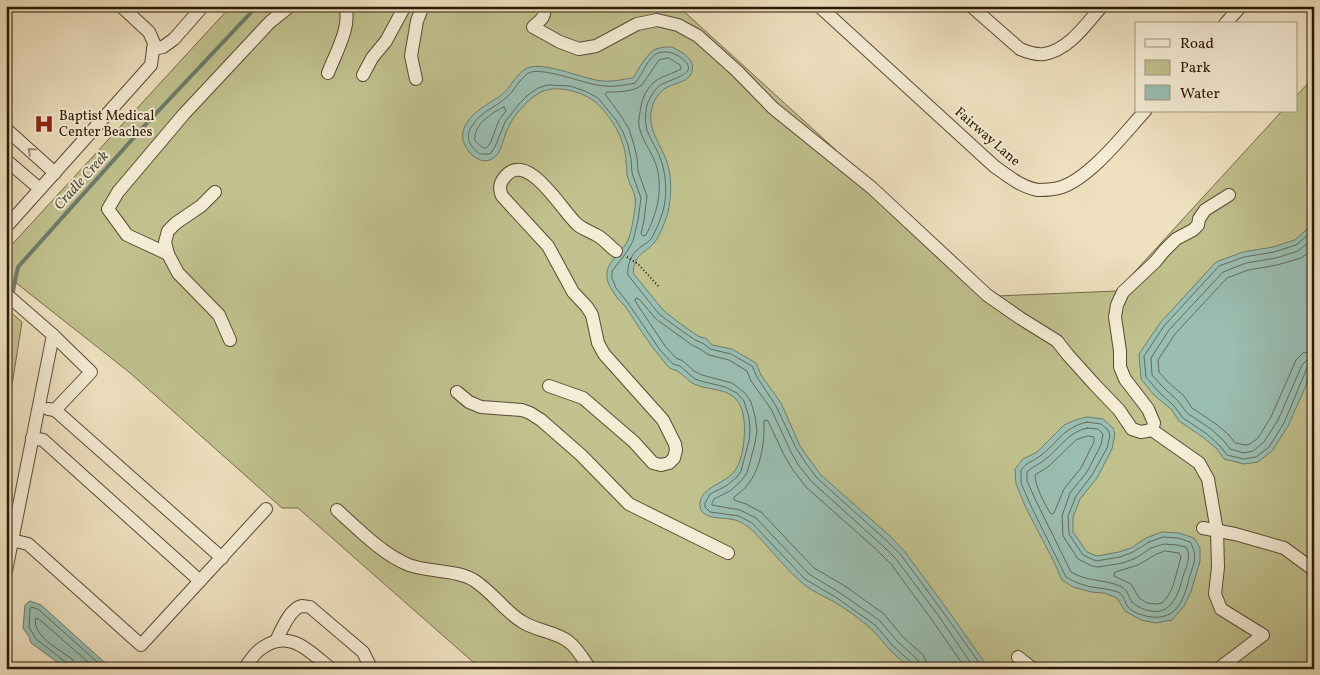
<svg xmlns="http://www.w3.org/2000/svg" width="1320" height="675" font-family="Vollkorn,serif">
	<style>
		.green { fill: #c0c18d; stroke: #746c48 }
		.water { fill: #9abeb2; stroke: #6d7c6c }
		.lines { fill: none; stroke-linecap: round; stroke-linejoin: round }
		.shore { stroke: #626b5b; stroke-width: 1 }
		.stream { stroke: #6d7c6c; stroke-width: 4 }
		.minor-casing { stroke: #5a4a33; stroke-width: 14 }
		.path { stroke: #291804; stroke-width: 2; stroke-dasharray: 1 2.5; stroke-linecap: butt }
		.minor { stroke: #f5ecd6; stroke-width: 12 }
		.oneway { stroke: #998d78 }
		.labels { text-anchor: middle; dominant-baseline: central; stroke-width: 4; stroke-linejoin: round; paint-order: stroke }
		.poi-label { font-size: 14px; fill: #291804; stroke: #f5ecd6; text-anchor: start }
		.street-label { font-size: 14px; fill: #291804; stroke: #f5ecd6 }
		.water-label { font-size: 15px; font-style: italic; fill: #515241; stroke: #f5ecd6 }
	</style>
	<rect width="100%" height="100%" fill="#efe1c0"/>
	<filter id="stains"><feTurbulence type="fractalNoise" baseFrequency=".004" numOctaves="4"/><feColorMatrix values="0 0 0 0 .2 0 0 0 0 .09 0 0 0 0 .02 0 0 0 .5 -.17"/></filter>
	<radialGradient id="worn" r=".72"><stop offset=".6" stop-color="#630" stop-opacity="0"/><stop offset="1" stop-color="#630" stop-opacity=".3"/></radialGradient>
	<!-- green -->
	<g class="green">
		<polygon points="231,6 678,6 996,296 1117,291 1282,111 1296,111 1296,96 1314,77 1314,669 481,669 298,508 282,508 129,372 6,275 6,268 11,257 6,251"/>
		<polygon points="6,308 22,322 6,423"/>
	</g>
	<!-- water -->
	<g class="water">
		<path d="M672 47C682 52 695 59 692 71 691 75 689 78 685 80 678 84 670 85 664 89 659 93 654 100 653 105 644 128 663 145 668 166 672 179 671 199 668 212 666 219 659 238 654 243 642 256 635 253 633 273L663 310 678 322 698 336 707 339 712 345 732 349 756 363 761 375 781 403 800 446 809 459 821 475 891 537 905 552 947 609 985 663 986 669H911C903 662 896 656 889 649 882 642 877 633 869 627 859 618 847 610 836 603 824 596 811 591 801 582 783 566 769 547 752 530 748 526 743 523 738 521 727 516 698 522 700 503 702 487 723 484 733 473 745 460 748 421 740 405 731 387 709 391 694 384 688 381 685 376 680 373 677 370 673 370 670 368 666 366 665 362 662 359 648 343 637 324 625 306 621 302 617 298 614 293 611 289 607 282 607 277 605 263 621 253 627 242 632 232 633 219 635 208 637 191 630 189 627 174 627 172 627 165 626 162 626 153 623 143 619 134 614 123 604 109 594 101 581 91 554 84 539 93 526 101 514 115 508 128 503 137 502 154 492 159 477 167 460 146 463 132 467 114 487 105 500 96 510 89 514 77 524 70 539 58 584 80 603 81 613 82 623 79 633 78 638 70 647 53 656 49 661 47 667 47 672 47Z"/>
		<polygon points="1314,223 1314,364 1304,390 1288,426 1272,451 1258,462 1244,464 1224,459 1217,449 1204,438 1179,421 1171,409 1154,395 1141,379 1139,354 1160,323 1216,262 1243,252 1273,247 1295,240"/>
		<polygon points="1087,417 1103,419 1113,428 1115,434 1112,449 1097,478 1080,499 1073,517 1073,532 1087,552 1097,556 1119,552 1131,548 1146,538 1162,532 1179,533 1194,538 1200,548 1200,561 1191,592 1184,606 1172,620 1156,623 1141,620 1125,611 1117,598 1104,593 1091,592 1073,587 1062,580 1055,564 1026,508 1016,484 1015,469 1023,459 1037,452 1064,425 1075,420"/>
		<polygon points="30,601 41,605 112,669 67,669 31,643 29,637 23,628 25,605"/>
	</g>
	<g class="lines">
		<!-- shore -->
		<g class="shore">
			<path d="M669 58 680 65 681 69C672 74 661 76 653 83 647 89 642 98 641 107 640 113 638 120 639 126 642 142 655 155 658 172 662 195 656 215 646 235L643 236 641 234 644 220 647 196 638 171 637 158 634 145 629 129 621 116 605 94 607 92C618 92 633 92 642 85L659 60Z"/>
			<path d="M504 107 506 111 499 120 490 144 486 148H483L475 141C472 126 492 112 504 107Z"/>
			<polyline points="1314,230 1296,245 1274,252 1244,257 1219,266 1164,326 1144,356 1146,377 1158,391 1174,406 1183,418 1207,434 1220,446 1227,455 1244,459 1256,457 1269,447 1284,423 1307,368 1310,365 1314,365"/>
			<polyline points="1314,238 1298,251 1276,258 1246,263 1223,272 1169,330 1151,358 1152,375 1163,387 1178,401 1187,413 1211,429 1224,441 1230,449 1244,453 1253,451 1264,442 1278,420 1302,365 1307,360 1314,359"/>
			<polyline points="1314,249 1301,258 1277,265 1248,270 1227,278 1175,334 1158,360 1159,372 1168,382 1184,396 1192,408 1216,424 1229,435 1235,443 1245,445 1250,444 1258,438 1271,417 1296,360 1303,353 1314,351"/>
			<path d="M1087 422 1101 424 1108 430 1110 435 1107 448 1092 475 1076 496 1068 516 1069 534 1083 555 1096 561 1120 557 1133 552 1149 542 1163 537 1178 538 1190 542C1200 557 1191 568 1188 583 1182 606 1172 622 1146 616 1141 615 1132 612 1129 608 1124 603 1125 595 1118 592 1109 589 1100 588 1091 587 1082 585 1074 582 1066 577L1031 506 1021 483V470C1027 462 1032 462 1040 456 1058 443 1062 428 1087 422Z"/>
			<path d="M1087 428 1098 429 1103 434 1101 445 1087 472 1070 493 1062 516 1063 536 1078 559 1092 566 1098 567 1123 563 1136 558 1151 548 1164 544 1177 545 1186 547C1193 557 1184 570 1182 580 1178 596 1170 615 1150 611 1145 610 1137 607 1133 603 1128 598 1129 591 1122 587 1106 579 1087 582 1071 572L1037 503 1027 481V472C1032 467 1038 465 1043 461 1060 449 1066 433 1087 428Z"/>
			<path d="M1088 436 1094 437V442L1081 468 1064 489 1054 513 1051 514C1045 505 1035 486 1035 475L1049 466 1076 440Z"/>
			<polygon points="1165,551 1179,553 1181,557 1173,586 1168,596 1162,603 1156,604 1147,603 1139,598 1131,584 1114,576 1115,572 1138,565 1155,555"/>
			<polyline points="69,669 67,663 36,639 29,627 30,609 31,607 38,609 105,669"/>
			<path d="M75 669V664L72 659C60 650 31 635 36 618L39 619 96 669"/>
			<path d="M914 669 912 663 893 646 875 625 837 598 805 579 752 523 739 516 710 512 705 507V503L710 494 726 486 737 477 741 471 749 441 750 430 749 417 744 401 737 393 725 387 701 381 695 379 680 366 673 364 660 350 628 303 616 288 612 278V271L626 253 633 241 638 220 641 198 632 173 631 159 628 145 623 132 616 120 598 98 585 91 570 86 548 85 538 88 528 95 519 104 505 122 495 147 490 154H480C470 147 464 137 472 126 481 111 495 108 507 97 514 91 519 80 527 74 539 64 588 86 605 86 614 87 626 85 635 83 642 75 649 56 658 53 664 51 671 52 677 55 707 74 670 78 659 86 654 90 649 99 647 105 642 130 650 135 659 155 666 171 668 194 663 211 661 218 655 233 651 239 647 244 640 246 636 251 630 257 627 267 628 275L659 314 675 326 695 340 704 344 710 349 731 354 752 366 757 377 776 406 796 448 805 462 817 478 887 541 901 555 943 612 980 664 981 669"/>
			<polyline points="920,669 919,663 917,659 898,642 879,620 840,593 809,574 756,518 740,510 712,505 712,503 714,499 730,491 741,481 747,473 755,443 757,431 755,416 751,402 745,393 732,383 702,375 694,371 683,361 676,358 665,346 635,301 636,298 639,299 656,319 692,345 700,349 709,355 729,360 747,371 751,381 771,409 791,452 799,466 812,482 883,546 896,559 938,615 975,669"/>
			<path d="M927 669V663L923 655 903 637 884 614 845 586 814 568 761 512 746 504 734 500V497C741 492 747 487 751 480 761 466 765 439 764 422L765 420 768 421 784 455 793 470 806 487 878 551 891 564 932 620 966 669"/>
		</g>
		<!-- stream -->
		<g class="stream">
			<polyline points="12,295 18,267 146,124 257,6"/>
			<polyline points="6,316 10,301"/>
		</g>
		<defs>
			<g id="minor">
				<path d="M544 6C546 17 541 20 533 27L560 42 579 49 596 46 637 24 657 20 678 25 698 36 737 71 773 108 872 188 987 295 1020 318 1057 341 1068 355 1095 385 1119 410 1132 429 1141 432 1152 430 1199 463 1208 479 1217 531 1218 567 1215 594 1221 609 1263 635 1218 669"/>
				<path d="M819 6 994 166C1008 176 1021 187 1038 190 1044 190 1056 189 1062 187 1091 177 1124 134 1145 111"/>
				<path d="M971 6 1020 49C1027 52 1036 55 1044 54 1069 50 1086 24 1102 6"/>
				<polyline points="1225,24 1241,6"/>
				<polyline points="153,49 163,47 174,39 203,6"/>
				<path d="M328 73C335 54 352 26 345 6"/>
				<polyline points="363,75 372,58 386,41 405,6"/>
				<polyline points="416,79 411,56 417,21 423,6"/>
				<polyline points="6,129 55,173"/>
				<polyline points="6,160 40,189"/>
				<polyline points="215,192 201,206 176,223 168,231 165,242 168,254 178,273 219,315 230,340"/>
				<polyline points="6,227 151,65 154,43 149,32 121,6"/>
				<polyline points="168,254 127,235 108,209 118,192 184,114 270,22 290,6"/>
				<polyline points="6,294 53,335 6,571"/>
				<path d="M549 386 583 398 634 442 653 463 661 465 669 463 674 458 676 450 675 444 663 420 604 354 598 343 592 315 587 307 573 292 548 246 502 196C499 189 499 184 504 178 527 147 563 213 578 225 584 230 592 232 598 236 605 240 610 247 616 251"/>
				<polyline points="457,392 469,402 481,407 522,410 530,413 541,420 581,455 629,504 728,553"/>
				<polyline points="48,409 55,410 91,372 53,335"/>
				<polyline points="55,410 222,558"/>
				<polyline points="1152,430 1154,423 1148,409 1125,379 1120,367 1120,351 1115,317 1117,305 1123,292 1155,262 1164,251 1176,239 1193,230 1198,225 1199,219 1205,210 1229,195"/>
				<polyline points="32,438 43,440 200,581"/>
				<path d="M337 510C357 528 383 555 409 565 427 572 460 570 475 581 492 592 504 610 521 621 535 631 555 631 569 642 577 648 584 660 590 669"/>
				<polyline points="1203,528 1235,534 1284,548 1314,570"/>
				<polyline points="12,540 28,544 141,645 266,509"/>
				<path d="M276 641C281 631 290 608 302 606 304 606 309 607 310 607L363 652 369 664 367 669"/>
				<polyline points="1018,657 1033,669"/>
				<polyline points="6,666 10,669"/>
				<path d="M244 669C249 662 255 652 262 648 290 628 310 652 331 669"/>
			</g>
		</defs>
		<!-- minor casing -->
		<use href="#minor" class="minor-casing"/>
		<!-- path -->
		<polyline class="path" points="627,257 638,264 660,288"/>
		<!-- minor -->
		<use href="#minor" class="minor"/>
	</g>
	<!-- one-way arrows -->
	<defs><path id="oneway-chevron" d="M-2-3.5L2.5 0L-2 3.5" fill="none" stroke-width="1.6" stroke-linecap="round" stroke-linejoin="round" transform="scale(1.25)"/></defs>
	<use class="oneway" href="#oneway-chevron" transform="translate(31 151) rotate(-138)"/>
	<!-- icons -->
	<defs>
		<symbol id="hospital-bare" viewBox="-9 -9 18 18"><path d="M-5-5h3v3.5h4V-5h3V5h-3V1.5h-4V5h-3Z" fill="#8f2418" stroke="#f5ecd6" stroke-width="2.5" paint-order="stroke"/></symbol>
	</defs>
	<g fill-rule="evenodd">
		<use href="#hospital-bare" x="30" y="110" width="28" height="28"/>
	</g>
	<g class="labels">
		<!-- poi labels -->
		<g class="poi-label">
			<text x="59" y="116">Baptist Medical<tspan x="59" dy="16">Center Beaches</tspan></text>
		</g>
		<!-- street labels -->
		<g class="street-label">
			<text transform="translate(987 137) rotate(41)">Fairway Lane</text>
		</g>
		<!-- water labels -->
		<g class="water-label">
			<text transform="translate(82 181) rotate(-48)">Cradle Creek</text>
		</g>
	</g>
	<!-- margin -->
	<rect width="1320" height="675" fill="none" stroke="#efe1c0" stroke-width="25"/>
	<rect x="8" y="8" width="1305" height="660" fill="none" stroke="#291804" stroke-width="2.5"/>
	<rect x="12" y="12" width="1295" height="650" fill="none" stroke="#291804"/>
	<!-- legend -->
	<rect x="1135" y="22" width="162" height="90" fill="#f5ecd6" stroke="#a39782"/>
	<rect x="1145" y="39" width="25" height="8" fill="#f5ecd6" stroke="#a39782"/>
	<text x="1180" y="48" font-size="15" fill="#291804">Road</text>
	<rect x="1145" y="60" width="25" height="15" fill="#c0c18d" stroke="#a39782"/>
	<text x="1180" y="72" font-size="15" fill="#291804">Park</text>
	<rect x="1145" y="85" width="25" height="15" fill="#9abeb2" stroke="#a39782"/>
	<text x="1180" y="98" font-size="15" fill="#291804">Water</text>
	<rect width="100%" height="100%" filter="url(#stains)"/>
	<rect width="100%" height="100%" fill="url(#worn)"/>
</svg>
